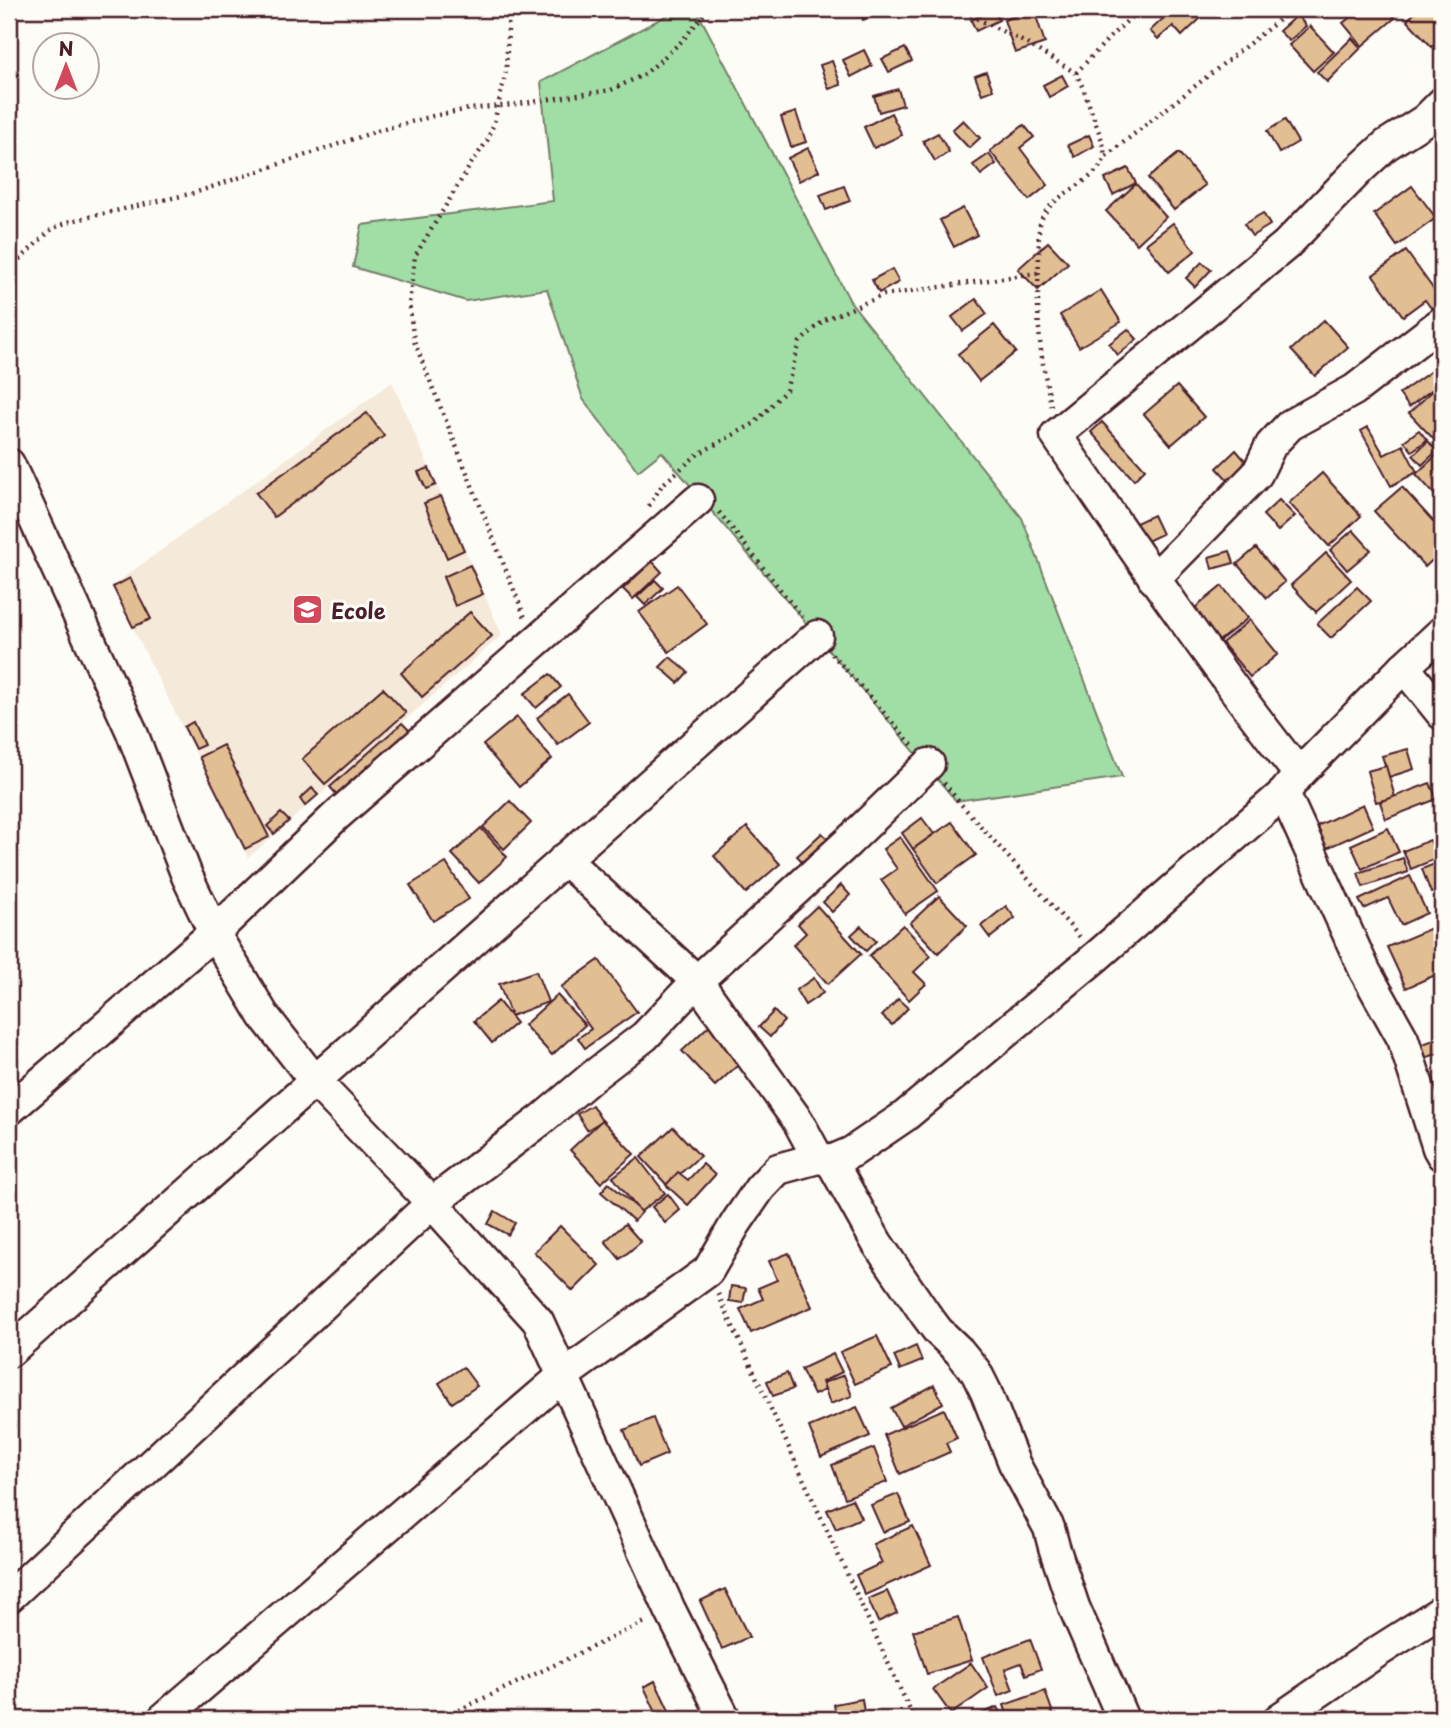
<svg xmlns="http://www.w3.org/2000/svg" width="1451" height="1728" font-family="'Playpen Sans',sans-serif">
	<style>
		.built { fill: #f5e9d9 }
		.green { fill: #a0dea5; stroke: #757e68; stroke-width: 2 }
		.building { fill: #e2be93; stroke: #4a1f2b; stroke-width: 2 }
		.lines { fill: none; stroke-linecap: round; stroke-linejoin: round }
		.minor-casing { stroke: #4a1f2b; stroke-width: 35 }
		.path { stroke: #4a1f2b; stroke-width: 4.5; stroke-dasharray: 2 5; stroke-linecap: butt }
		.minor { stroke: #fdfcf7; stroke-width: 30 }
		.labels { text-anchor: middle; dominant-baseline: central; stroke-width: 6; stroke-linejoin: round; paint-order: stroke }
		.poi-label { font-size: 21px; font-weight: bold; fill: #4a1f2b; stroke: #fdfcf7; text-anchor: start }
	</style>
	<rect width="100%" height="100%" fill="#fdfcf7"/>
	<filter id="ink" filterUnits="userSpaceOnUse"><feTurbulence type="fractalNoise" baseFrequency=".0143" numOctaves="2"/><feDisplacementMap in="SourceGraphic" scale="14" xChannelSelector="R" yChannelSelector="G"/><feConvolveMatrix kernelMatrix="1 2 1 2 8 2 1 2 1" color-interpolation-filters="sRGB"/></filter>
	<g filter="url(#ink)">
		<!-- built -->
		<polygon class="built" points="392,382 502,635 248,858 112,586"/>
		<!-- green -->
		<polygon class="green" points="679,9 696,9 850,301 1022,518 1122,777 956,801 662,452 638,471 583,399 547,289 466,301 353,267 362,225 553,201 541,82"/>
		<!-- building -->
		<g class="building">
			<polygon points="859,9 885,9 886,11 863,20"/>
			<polygon points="1173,9 1194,9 1202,17 1182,36 1173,26 1158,39 1150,31"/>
			<polygon points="1354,9 1387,9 1395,18 1362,46 1343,23 1357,12"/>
			<polygon points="1419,9 1442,9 1442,38 1432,47 1407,20"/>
			<polygon points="994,10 999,20 976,31 971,20"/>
			<polygon points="1034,10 1045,43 1015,53 1004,20"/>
			<polygon points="1297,15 1306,26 1289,41 1279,31"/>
			<polygon points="1310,26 1334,52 1313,71 1289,45"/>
			<polygon points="1352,38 1361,48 1327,82 1317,72"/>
			<polygon points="905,48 912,61 889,72 882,59"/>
			<polygon points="864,50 872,66 851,77 843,60"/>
			<polygon points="832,61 841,85 829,89 820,65"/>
			<polygon points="986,72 993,90 982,94 975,76"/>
			<polygon points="1062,75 1068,86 1049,97 1043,85"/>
			<polygon points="898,89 903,105 879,112 874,96"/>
			<polygon points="796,112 806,142 791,147 781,117"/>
			<polygon points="891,113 902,135 874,148 864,127"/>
			<polygon points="963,120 980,138 969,148 952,130"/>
			<polygon points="1285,120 1298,142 1279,153 1267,131"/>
			<polygon points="1024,125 1034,137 1020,148 1048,185 1029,200 990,151"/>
			<polygon points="938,133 949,152 935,161 923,141"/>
			<polygon points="1089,135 1094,146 1075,157 1068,145"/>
			<polygon points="808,148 819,171 799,181 788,158"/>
			<polygon points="1179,153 1205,185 1174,210 1148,178"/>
			<polygon points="989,154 996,164 981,175 973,165"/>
			<polygon points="1128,168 1136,183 1113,195 1105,179"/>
			<polygon points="1136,184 1166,217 1137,244 1106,211"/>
			<polygon points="844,186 850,201 826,210 820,195"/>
			<polygon points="1412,186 1436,218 1397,246 1374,214"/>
			<polygon points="963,208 977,235 954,247 940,220"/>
			<polygon points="1263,213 1270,225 1252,236 1244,224"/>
			<polygon points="1173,223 1195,251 1169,272 1146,244"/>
			<polygon points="1048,242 1068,263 1038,290 1018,269"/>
			<polygon points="1406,251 1442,301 1431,308 1425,300 1403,316 1373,275"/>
			<polygon points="1202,262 1211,270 1195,287 1186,278"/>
			<polygon points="892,269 899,282 879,293 872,280"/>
			<polygon points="1101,290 1121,322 1079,347 1060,315"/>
			<polygon points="976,299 987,314 963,331 952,317"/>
			<polygon points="1324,320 1348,347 1315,376 1291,350"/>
			<polygon points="994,325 1016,352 979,381 958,354"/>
			<polygon points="1128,329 1137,339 1118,355 1109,344"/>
			<polygon points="1434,369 1442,382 1409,407 1399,394"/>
			<polygon points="1442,382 1442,446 1441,447 1409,413"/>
			<polygon points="1177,386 1204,417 1171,445 1144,414"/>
			<polygon points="367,413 384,436 274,517 256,493"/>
			<polygon points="1102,422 1145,469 1134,480 1091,432"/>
			<polygon points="1368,427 1384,455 1403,445 1417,472 1391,486 1361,431"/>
			<polygon points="1419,430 1427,440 1412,451 1404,441"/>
			<polygon points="1428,441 1437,451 1422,465 1413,455"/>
			<polygon points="1236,450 1254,471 1235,488 1217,468"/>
			<polygon points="1440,452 1442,455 1442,489 1435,495 1416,474"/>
			<polygon points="429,468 436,485 426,489 418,472"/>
			<polygon points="1322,473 1361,516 1329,546 1289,503"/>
			<polygon points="1402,487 1442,531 1442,551 1425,567 1374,511"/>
			<polygon points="441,496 464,550 447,558 424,503"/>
			<polygon points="1279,500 1295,516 1278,531 1263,515"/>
			<polygon points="1153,515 1162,534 1141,544 1132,525"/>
			<polygon points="1353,530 1371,550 1347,570 1330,550"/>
			<polygon points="1256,548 1285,582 1267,598 1237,564"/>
			<polygon points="1230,551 1234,563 1212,569 1209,557"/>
			<polygon points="1326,553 1351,580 1316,612 1291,585"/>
			<polygon points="652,561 662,572 633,599 623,589"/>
			<polygon points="470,565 483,594 455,606 443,577"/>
			<polygon points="130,578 151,619 133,627 113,587"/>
			<polygon points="655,580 663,588 645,605 637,597"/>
			<polygon points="677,585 707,624 669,652 639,612"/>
			<polygon points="1222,586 1248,618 1210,648 1184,617"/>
			<polygon points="1357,587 1371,601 1331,638 1317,624"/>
			<polygon points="470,612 492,636 422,697 401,673"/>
			<polygon points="1250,620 1278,654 1250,677 1222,643"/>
			<polygon points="670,657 688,672 678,683 660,667"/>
			<polygon points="550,674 561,687 536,708 524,694"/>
			<polygon points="383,688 406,713 325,784 302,759"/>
			<polygon points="568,694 589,722 558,745 537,718"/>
			<polygon points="517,717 552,759 519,787 483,745"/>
			<polygon points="193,722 204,745 195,749 184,727"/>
			<polygon points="402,723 412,733 339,797 330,787"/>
			<polygon points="223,745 269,837 245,849 199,757"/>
			<polygon points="1408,749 1414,769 1389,777 1382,756"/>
			<polygon points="1386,766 1395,797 1376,802 1367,771"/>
			<polygon points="1430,783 1437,799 1386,819 1380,802"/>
			<polygon points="312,788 318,795 305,806 300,799"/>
			<polygon points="510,801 531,823 504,849 483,827"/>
			<polygon points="1363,804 1373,827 1327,848 1317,826"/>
			<polygon points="281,813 289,821 274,834 267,826"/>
			<polygon points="922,818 934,834 913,849 902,833"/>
			<polygon points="952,822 976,855 937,883 913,849"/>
			<polygon points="747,827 780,864 746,893 714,856"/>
			<polygon points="481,828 507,857 479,883 452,854"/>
			<polygon points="1388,828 1399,852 1362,869 1351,845"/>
			<polygon points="822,833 832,843 807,866 797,856"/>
			<polygon points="900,837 938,891 905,914 881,880 897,869 883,849"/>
			<polygon points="1430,840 1438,858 1411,869 1403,851"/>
			<polygon points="1403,858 1408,872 1363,887 1358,873"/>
			<polygon points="1442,861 1442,889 1431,893 1422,869"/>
			<polygon points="446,863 469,899 433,921 410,885"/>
			<polygon points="1410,876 1427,913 1401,925 1388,898 1364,909 1359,900"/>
			<polygon points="841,885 850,895 832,912 823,902"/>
			<polygon points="939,896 967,926 938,953 910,923"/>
			<polygon points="817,906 861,954 828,984 793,945 806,933 798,924"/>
			<polygon points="1006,906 1015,918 990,938 981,926"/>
			<polygon points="903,925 931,956 914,972 926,984 909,1000 869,956"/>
			<polygon points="861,926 876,941 866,951 851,935"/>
			<polygon points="1434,927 1442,946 1442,972 1406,988 1387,947"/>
			<polygon points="599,960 637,1012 585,1048 578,1038 591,1029 561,987"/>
			<polygon points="536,971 548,1002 511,1016 499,984"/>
			<polygon points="814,978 823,993 805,1005 796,990"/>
			<polygon points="557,995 585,1025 552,1055 524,1025"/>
			<polygon points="898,999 908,1008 892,1025 882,1016"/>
			<polygon points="498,1001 516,1023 492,1043 474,1021"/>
			<polygon points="774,1011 784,1021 770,1037 759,1027"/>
			<polygon points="716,1019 749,1055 715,1086 682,1051"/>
			<polygon points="1442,1037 1442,1052 1425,1058 1420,1045"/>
			<polygon points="592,1105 602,1121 587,1130 577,1114"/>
			<polygon points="602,1120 634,1154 601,1183 570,1150"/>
			<polygon points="673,1127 700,1156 667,1185 641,1157"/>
			<polygon points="638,1158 665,1193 640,1212 613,1177"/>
			<polygon points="703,1164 715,1175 688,1205 666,1185 678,1172 688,1180"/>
			<polygon points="609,1183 642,1212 634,1221 601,1192"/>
			<polygon points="668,1194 680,1210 665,1223 652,1207"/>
			<polygon points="495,1211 515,1223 508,1235 488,1224"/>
			<polygon points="625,1224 641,1242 620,1259 605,1241"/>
			<polygon points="560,1226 599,1265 573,1291 534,1252"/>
			<polygon points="789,1253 812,1307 751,1333 740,1309 763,1299 758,1288 777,1280 769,1261"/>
			<polygon points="731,1286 746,1288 743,1303 729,1301"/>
			<polygon points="877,1336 892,1368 855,1384 840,1352"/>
			<polygon points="916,1346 922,1361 900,1370 894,1356"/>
			<polygon points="833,1354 842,1372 822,1382 825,1390 814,1395 801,1369"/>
			<polygon points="463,1367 477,1386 452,1403 439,1383"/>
			<polygon points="787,1373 793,1389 773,1396 767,1381"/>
			<polygon points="844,1375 852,1396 830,1404 823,1383"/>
			<polygon points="934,1385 943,1403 901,1426 891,1408"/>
			<polygon points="857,1407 870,1436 821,1457 809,1427"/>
			<polygon points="944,1409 957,1438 946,1443 950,1452 900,1474 884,1435"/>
			<polygon points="653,1418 667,1454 639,1466 624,1430"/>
			<polygon points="874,1448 887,1482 845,1498 832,1465"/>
			<polygon points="898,1494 910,1522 883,1532 871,1505"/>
			<polygon points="852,1499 861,1518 836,1529 827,1510"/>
			<polygon points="913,1526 931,1565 865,1595 856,1575 882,1563 873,1544"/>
			<polygon points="725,1589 749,1637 722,1649 700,1601"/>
			<polygon points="887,1591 897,1613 878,1622 868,1599"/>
			<polygon points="958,1617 972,1660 927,1674 913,1631"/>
			<polygon points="1030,1639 1041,1669 1026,1675 1021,1663 1005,1669 1013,1690 998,1696 983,1657"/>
			<polygon points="971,1663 988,1688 951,1714 933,1689"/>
			<polygon points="655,1681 673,1719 659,1719 644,1687"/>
			<polygon points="1045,1691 1055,1719 1009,1719 1004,1705"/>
			<polygon points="862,1699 865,1719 836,1719 834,1704"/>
			<polygon points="997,1707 1003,1719 970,1719"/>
		</g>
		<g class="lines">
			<defs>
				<g id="minor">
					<polyline points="9,464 131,730 187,876 214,933 264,1016 314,1080 432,1203 538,1321 670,1610 725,1719"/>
					<polyline points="1154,579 1257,474 1271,445 1290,425 1354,390 1442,322"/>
					<polyline points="1404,667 1442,714"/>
					<path d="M1299 774C1213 665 1134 550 1056 435L1286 245 1359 170 1386 145 1425 120 1442 103"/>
					<polyline points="1284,793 1365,971 1403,1039 1438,1148 1442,1155"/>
					<polyline points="564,859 697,981 798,1121 818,1158"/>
					<polyline points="9,1110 214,933 336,816 698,500"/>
					<polyline points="831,1161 877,1243 926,1315 938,1331 959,1351 976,1372 986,1392 1014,1463 1049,1528 1054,1547 1074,1607 1123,1719"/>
					<polyline points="9,1352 817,636"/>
					<polyline points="9,1597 432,1203 541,1120 593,1076 645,1036 697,981 848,842 929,764"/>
					<polyline points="163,1719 564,1375 708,1271 736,1223 760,1188 778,1169 818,1158 831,1161 852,1152 905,1116 1097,956 1284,793 1299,774 1404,667 1442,632"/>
					<polyline points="1279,1719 1374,1654 1442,1611"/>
				</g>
			</defs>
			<!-- minor casing -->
			<use href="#minor" class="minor-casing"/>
			<!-- path -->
			<g class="path">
				<polyline points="509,9 506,71 494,123 487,141 471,164 415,256 409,304 414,341 526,620"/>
				<polyline points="958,9 1024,42 1076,73 1083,88 1103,143 1105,156"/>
				<polyline points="1076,73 1112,35 1140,9"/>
				<polyline points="9,269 52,229 67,222 194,193 377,131 433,116 469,109 512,105 611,90 645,74 682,41 708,9"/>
				<path d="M1051 406C1047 384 1042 363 1040 341 1037 312 1038 283 1039 254 1039 242 1037 227 1043 216 1057 190 1094 185 1105 157L1293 9"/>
				<polyline points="649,506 662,485 698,454 755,423 786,390 800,342 824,320 884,295 1038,273"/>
				<polyline points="719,512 802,617"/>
				<polyline points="832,654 914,747"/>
				<polyline points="944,783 959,802 1080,937"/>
				<polyline points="718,1294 914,1719"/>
				<polyline points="432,1719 457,1711 647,1621"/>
			</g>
			<!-- minor -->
			<use href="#minor" class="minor"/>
		</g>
	</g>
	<!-- icons -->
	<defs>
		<symbol id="school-square" viewBox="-11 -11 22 22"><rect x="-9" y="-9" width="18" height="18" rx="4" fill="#d1495b" stroke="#fdfcf7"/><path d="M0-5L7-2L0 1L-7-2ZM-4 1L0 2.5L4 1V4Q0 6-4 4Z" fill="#fff"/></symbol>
	</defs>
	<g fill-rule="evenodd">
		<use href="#school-square" x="290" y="592" width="35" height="35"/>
	</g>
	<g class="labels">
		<!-- poi labels -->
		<g class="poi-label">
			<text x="331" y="610">Ecole</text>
		</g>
	</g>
	<!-- margin -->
	<rect width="1451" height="1728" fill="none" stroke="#fdfcf7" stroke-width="35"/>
	<rect x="18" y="18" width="1416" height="1693" fill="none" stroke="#4a1f2b" stroke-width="2.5" filter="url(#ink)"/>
	<!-- north arrow -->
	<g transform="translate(66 66)"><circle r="33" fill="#fdfcf7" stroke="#b5a4a5" stroke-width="2"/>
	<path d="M0-5L12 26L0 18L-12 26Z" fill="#d1495b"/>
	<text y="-10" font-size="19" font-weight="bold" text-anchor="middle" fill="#4a1f2b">N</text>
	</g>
</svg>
